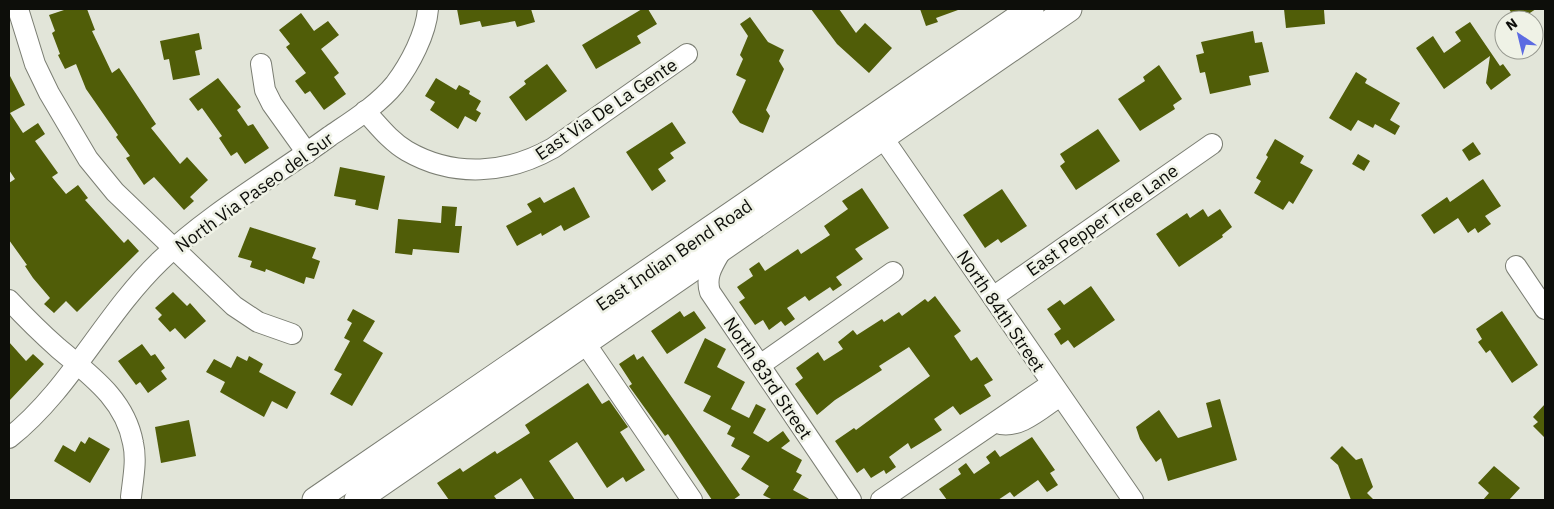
<svg xmlns="http://www.w3.org/2000/svg" width="1554" height="509" font-family="'IBM Plex Sans',sans-serif">
	<style>
		.building { fill: #505d08 }
		.lines { fill: none; stroke-linecap: round; stroke-linejoin: round }
		.minor-casing { stroke: #7b7e73; stroke-width: 22 }
		.major-casing { stroke: #7b7e73; stroke-width: 27 }
		.minor { stroke: #fff; stroke-width: 20 }
		.major { stroke: #fff; stroke-width: 25 }
		.labels { text-anchor: middle; dominant-baseline: central; stroke-width: 5; stroke-linejoin: round; paint-order: stroke }
		.street-label { font-size: 18px; fill: #0d0e0a; stroke: #eff2e6 }
	</style>
	<rect width="100%" height="100%" fill="#e2e5d9"/>
	<!-- building -->
	<g class="building">
		<polygon points="67,9 87,9 95,30 92,31 112,73 119,68 156,124 151,128 180,164 187,157 208,180 190,197 194,201 184,210 154,177 144,185 126,158 130,156 116,137 118,135 86,89 76,64 65,69 58,55 60,54 52,33 55,31 49,15"/>
		<polygon points="457,9 531,9 535,22 517,27 515,21 482,27 480,21 460,25"/>
		<polygon points="642,9 648,9 657,24 637,36 641,43 596,69 582,45"/>
		<polygon points="811,9 839,9 856,33 865,23 892,48 869,73 837,44"/>
		<polygon points="920,9 958,9 958,10 936,18 938,22 926,26"/>
		<polygon points="1284,9 1324,10 1325,24 1286,28"/>
		<polygon points="1509,9 1536,9 1519,20 1516,20"/>
		<polygon points="301,13 314,31 328,21 339,35 321,49 339,73 334,77 346,94 324,110 310,91 305,94 295,81 306,73 286,47 290,44 279,30"/>
		<polygon points="750,17 768,42 784,50 779,61 784,69 766,110 770,116 763,133 740,123 732,112 746,80 736,75 743,59 740,55 748,36 740,24"/>
		<polygon points="1470,22 1500,66 1503,64 1511,75 1491,90 1486,83 1490,56 1444,89 1416,48 1433,36 1444,53 1461,41 1455,32"/>
		<polygon points="1253,31 1255,43 1262,42 1269,72 1249,76 1251,85 1210,94 1205,72 1200,73 1196,55 1204,53 1201,42"/>
		<polygon points="199,33 202,49 195,51 200,75 173,80 169,59 164,60 160,41"/>
		<polygon points="547,64 567,91 526,121 509,97 526,84 524,81"/>
		<polygon points="1159,65 1182,99 1173,105 1175,109 1140,131 1118,99 1145,81 1143,77"/>
		<polygon points="1356,72 1367,79 1365,83 1400,103 1390,120 1400,126 1395,135 1375,124 1373,128 1358,120 1351,131 1329,118"/>
		<polygon points="9,74 25,105 10,113 23,133 38,123 45,134 35,141 58,173 52,177 66,194 78,185 88,198 85,200 124,243 128,239 139,251 77,312 66,301 54,313 44,304 50,298 33,278 25,266 27,265 9,240 9,183 15,179 9,170"/>
		<polygon points="218,78 241,107 237,110 248,126 253,124 269,148 245,164 237,152 231,156 219,138 222,136 202,108 198,111 189,99"/>
		<polygon points="436,78 456,90 459,85 470,91 469,94 481,101 476,110 481,113 476,122 465,116 458,129 430,110 435,102 425,96"/>
		<polygon points="672,122 686,143 670,153 674,158 658,169 666,181 652,191 626,152"/>
		<polygon points="1098,129 1120,161 1076,190 1060,166 1065,162 1060,154"/>
		<polygon points="1275,139 1304,156 1300,163 1313,170 1293,204 1289,201 1283,210 1254,193 1261,181 1256,178 1268,157 1266,155"/>
		<polygon points="1473,142 1481,154 1469,161 1462,150"/>
		<polygon points="1358,154 1370,161 1364,171 1352,164"/>
		<polygon points="340,167 385,176 378,210 355,205 356,200 334,196"/>
		<polygon points="1483,179 1501,206 1485,216 1491,224 1478,233 1475,228 1468,233 1458,218 1434,234 1421,215 1447,197 1450,202"/>
		<polygon points="574,187 590,217 564,231 561,225 542,236 541,233 517,246 506,226 532,212 527,204 540,197 544,203"/>
		<polygon points="862,188 889,228 855,249 863,259 836,277 842,285 833,291 830,287 809,301 805,296 787,308 795,319 785,326 781,321 769,330 763,320 755,325 739,302 745,298 737,287 753,276 749,269 759,262 765,271 798,249 801,254 830,235 824,226 848,209 842,201"/>
		<polygon points="1002,189 1027,226 1001,243 998,239 985,248 963,215"/>
		<polygon points="442,206 457,207 455,226 462,226 459,253 413,249 412,255 395,253 398,219 441,223"/>
		<polygon points="1203,209 1208,217 1220,209 1232,227 1222,235 1223,237 1179,267 1156,234 1187,213 1190,218"/>
		<polygon points="250,227 316,248 312,258 320,261 314,279 306,277 304,284 266,269 265,272 250,267 252,261 238,257"/>
		<polygon points="1091,286 1115,320 1074,348 1068,340 1061,345 1054,334 1061,329 1047,309 1060,300 1064,305"/>
		<polygon points="173,292 187,306 190,303 206,321 185,339 175,328 170,332 158,319 162,315 155,308"/>
		<polygon points="935,296 961,331 954,336 971,361 977,357 993,380 984,385 991,396 960,415 953,406 934,419 942,430 911,449 908,443 889,457 896,467 886,474 884,470 871,478 864,468 857,473 835,441 854,428 856,430 930,376 909,347 879,366 882,370 835,400 817,415 795,384 803,378 796,368 818,352 824,361 843,349 838,342 853,330 857,335 882,319 884,322 899,312 902,316 925,299 928,302"/>
		<polygon points="353,309 375,321 363,341 383,353 352,406 330,394 342,374 334,370 350,341 344,338 352,323 347,320"/>
		<polygon points="680,311 684,317 694,311 706,328 667,354 651,331"/>
		<polygon points="1502,311 1538,365 1512,383 1490,350 1486,353 1478,342 1482,339 1476,329"/>
		<polygon points="705,338 726,349 717,367 745,382 731,409 749,418 756,404 766,409 753,433 768,442 783,431 790,441 781,448 802,460 796,472 802,475 793,490 811,500 773,500 763,495 769,486 741,469 750,456 731,446 735,438 727,434 731,426 703,411 711,396 684,383"/>
		<polygon points="9,342 26,361 33,354 44,364 9,401"/>
		<polygon points="142,344 151,356 155,354 165,368 161,371 167,379 148,393 140,382 136,385 118,361"/>
		<polygon points="634,354 637,360 643,356 740,495 733,500 712,500 668,434 665,436 629,386 632,384 619,364"/>
		<polygon points="237,356 247,361 249,356 263,364 259,372 296,392 287,409 272,401 264,417 220,392 225,382 206,372 214,359 231,368"/>
		<polygon points="588,383 602,404 609,400 628,427 620,432 645,470 626,482 623,477 607,488 577,442 549,461 575,500 535,500 521,478 494,496 497,500 449,500 437,483 460,468 463,472 495,451 497,454 530,433 525,425"/>
		<polygon points="1220,399 1237,460 1168,481 1161,458 1156,462 1140,439 1136,427 1159,410 1178,438 1212,427 1206,403"/>
		<polygon points="1545,404 1545,438 1533,426 1538,422 1533,417"/>
		<polygon points="189,420 196,456 161,463 155,427"/>
		<polygon points="89,437 110,449 90,483 54,461 63,445 75,452 81,441 85,444"/>
		<polygon points="1032,437 1055,470 1050,473 1058,485 1047,492 1038,480 1014,497 1010,492 998,500 947,500 939,489 961,474 958,469 966,463 974,474 990,463 986,457 995,450 1000,457"/>
		<polygon points="1342,446 1356,460 1362,458 1373,487 1367,493 1374,500 1351,500 1338,465 1330,458"/>
		<polygon points="1494,466 1520,488 1509,500 1483,500 1489,493 1478,483"/>
	</g>
	<g class="lines">
		<defs>
			<g id="minor">
				<polyline points="18,9 35,64 49,93 88,159 115,192 234,306 258,322 292,334"/>
				<polyline points="261,64 265,90 272,104 307,153"/>
				<path d="M365 111C378 125 390 141 407 151 454 178 507 174 553 148L687 54"/>
				<polyline points="874,125 1133,500"/>
				<path d="M721 251C713 265 705 276 710 292L851 500"/>
				<polyline points="1516,266 1545,309"/>
				<polyline points="993,297 1212,144"/>
				<path d="M9 300C25 317 41 333 58 348 90 375 125 399 133 443 137 460 133 479 131 497"/>
				<polyline points="585,343 692,500"/>
				<polyline points="760,365 893,272"/>
				<path d="M997 423C1018 431 1043 407 1060 396"/>
				<path d="M9 438C70 390 104 315 160 261 211 212 274 177 330 136 352 121 378 105 395 84 410 64 426 34 428 9"/>
				<polyline points="881,500 1051,384"/>
			</g>
			<g id="major">
				<polyline points="315,500 1031,9"/>
				<polyline points="357,500 1069,9"/>
			</g>
		</defs>
		<!-- minor casing -->
		<use href="#minor" class="minor-casing"/>
		<!-- major casing -->
		<use href="#major" class="major-casing"/>
		<!-- minor -->
		<use href="#minor" class="minor"/>
		<!-- major -->
		<use href="#major" class="major"/>
	</g>
	<g class="labels">
		<!-- street labels -->
		<g class="street-label">
			<text transform="translate(606 109) rotate(-34)">East Via De La Gente</text>
			<text transform="translate(254 192) rotate(-36)">North Via Paseo del Sur</text>
			<text transform="translate(1102 220) rotate(-35)">East Pepper Tree Lane</text>
			<text transform="translate(674 255) rotate(-34)">East Indian Bend Road</text>
			<text transform="translate(1001 311) rotate(56)">North 84th Street</text>
			<text transform="translate(768 378) rotate(56)">North 83rd Street</text>
		</g>
	</g>
	<!-- border -->
	<rect width="1554" height="509" fill="none" stroke="#0d0e0a" stroke-width="20"/>
	<!-- north arrow -->
	<g transform="translate(1519 35) rotate(325)"><circle r="24" fill="#eff2e6" stroke="#95978e"/>
	<path d="M0-4L9 19L0 12L-9 19Z" fill="#5c6be2"/>
	<text y="-8" font-size="14" font-weight="bold" text-anchor="middle" fill="#0d0e0a">N</text>
	</g>
</svg>
